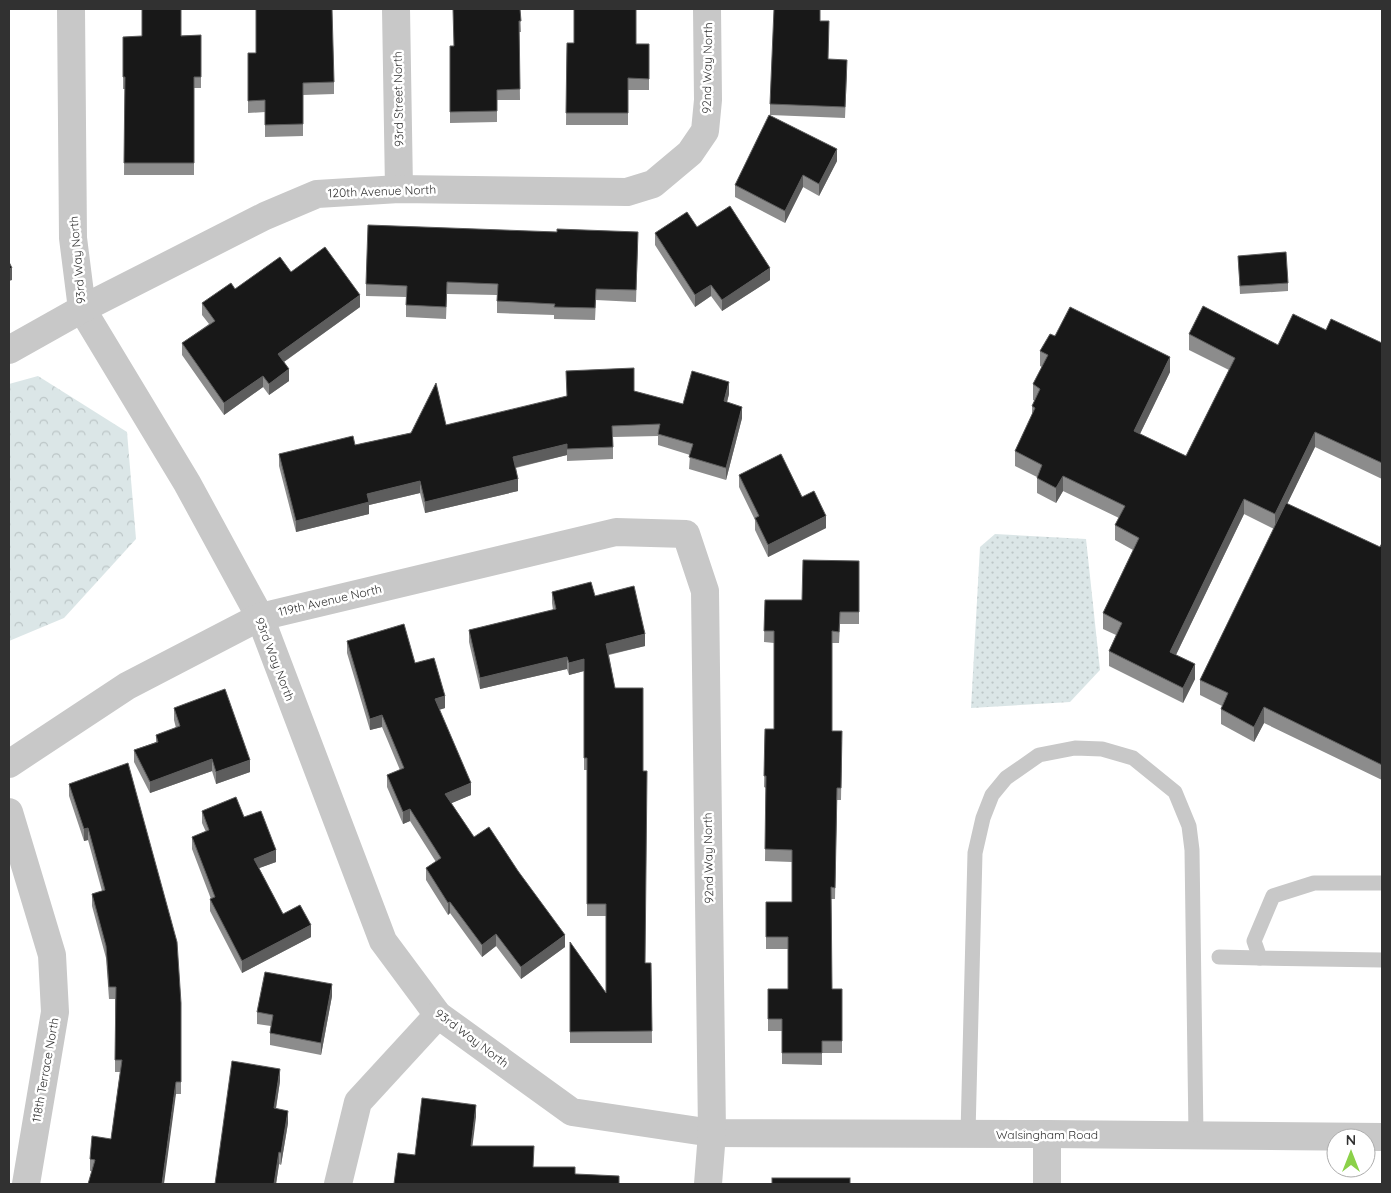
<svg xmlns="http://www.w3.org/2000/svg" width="1391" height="1193" font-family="Quicksand,sans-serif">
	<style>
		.grass { fill: url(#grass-dots) }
		.forest { fill: url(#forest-crowns) }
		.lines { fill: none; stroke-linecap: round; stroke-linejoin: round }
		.service { stroke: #c8c8c8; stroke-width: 15 }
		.minor { stroke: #c8c8c8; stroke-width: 28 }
		.wall { fill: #8c8c8c }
		.shaded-wall { fill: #5d5d5d }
		.building { fill: #181818; stroke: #5d5d5d }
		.labels { text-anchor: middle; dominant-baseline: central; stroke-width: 5; stroke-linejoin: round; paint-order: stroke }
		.street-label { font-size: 12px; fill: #313131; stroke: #fff }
	</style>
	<defs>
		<pattern id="grass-dots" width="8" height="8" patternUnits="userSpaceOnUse" patternTransform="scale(1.25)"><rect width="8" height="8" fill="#dbe6e7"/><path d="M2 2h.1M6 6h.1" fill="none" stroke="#bcc6c7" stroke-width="1.8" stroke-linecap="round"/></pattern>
		<pattern id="forest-crowns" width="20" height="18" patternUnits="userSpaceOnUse" patternTransform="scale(1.25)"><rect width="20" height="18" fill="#dbe6e7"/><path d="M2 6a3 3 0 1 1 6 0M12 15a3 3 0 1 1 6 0" fill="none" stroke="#bcc6c7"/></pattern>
	</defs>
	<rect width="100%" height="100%" fill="#fff"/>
	<!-- grass -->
	<polygon class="grass" points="995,534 1086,539 1100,670 1070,702 971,708 980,547"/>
	<!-- forest -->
	<polygon class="forest" points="38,376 127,432 136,539 64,618 9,641 9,384"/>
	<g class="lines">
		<!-- service -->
		<g class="service">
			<polyline points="1382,883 1314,883 1273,896 1254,941 1260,958 1382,960"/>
			<polyline points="1219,957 1260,958"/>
			<polyline points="968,1134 975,853 983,818 992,795 1006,778 1039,755 1075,748 1102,749 1133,758 1175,792 1189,826 1192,850 1196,1135"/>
		</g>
		<!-- minor -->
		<g class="minor">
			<polyline points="71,9 73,238 82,309 187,483 260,617 383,941 438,1015 572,1112 712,1133 1047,1134 1382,1137"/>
			<polyline points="396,9 399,189"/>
			<polyline points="9,350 82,309 265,216 317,194 399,189 627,192 653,184 690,153 705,131 708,100 707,9"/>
			<polyline points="9,764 127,686 260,617 616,532 686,534 705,591 712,1133 708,1184"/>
			<polyline points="9,812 52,955 55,1012 26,1184"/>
			<polyline points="338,1184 358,1102 438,1015"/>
			<polyline points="1047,1184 1047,1134"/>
		</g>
	</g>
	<!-- wall -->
	<g class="wall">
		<polygon points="520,9 521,32 519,32 520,100 497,100 497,122 450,123 450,46 453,46"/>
		<polygon points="820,21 828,59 847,72 845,118 770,115 770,104"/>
		<polygon points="201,35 201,88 194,88 194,175 124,175 125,89 123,89 123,37"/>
		<polygon points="567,43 649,44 649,90 628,90 628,125 566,125"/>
		<polygon points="248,53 256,53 334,82 334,94 303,95 303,136 265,137 265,112 248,113"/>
		<polygon points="837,161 819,196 803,187 785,223 735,197 735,185"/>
		<polygon points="697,227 770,280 722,311 711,296 695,307 655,245 655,233"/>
		<polygon points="638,244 636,302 596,300 595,320 554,319 554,315 497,313 497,295 447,294 446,319 406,317 406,297 366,296 366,284"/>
		<polygon points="1238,256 1288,283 1288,291 1240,294"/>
		<polygon points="291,272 360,307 284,362 289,381 269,395 263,387 224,415 182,355 182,343 209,324 202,315 202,303 235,289"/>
		<polygon points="1326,330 1382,343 1382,479 1315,447 1287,504 1380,547 1382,543 1382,780 1264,723 1254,742 1221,724 1221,709 1222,706 1200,695 1200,680 1274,529 1244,514 1176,655 1195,679 1183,703 1109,666 1109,651 1116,635 1103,629 1103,613 1133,550 1115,540 1115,525 1119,518 1063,491 1056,503 1037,493 1037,477 1015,466 1015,451 1032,415 1032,406 1035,401 1033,400 1033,384 1042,367 1040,366 1040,351 1055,336 1170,372 1140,434 1186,456 1229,370 1189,350 1189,334 1278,345"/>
		<polygon points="634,391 683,404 729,394 727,402 742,418 726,480 689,469 690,455 658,445 658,436 613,437 613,459 567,461 567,455 516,468 518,491 425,513 420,493 369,505 369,514 296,532 279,466 279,454 355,445 446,425"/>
		<polygon points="739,475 802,497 826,528 768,557 755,530 755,520 739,487"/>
		<polygon points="859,561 859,624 840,624 839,643 832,643 832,731 842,743 841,800 837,800 835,899 831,899 832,989 842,989 842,1053 822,1053 822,1065 782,1064 782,1031 768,1031 768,989 788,989 788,949 766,949 766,902 792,902 792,862 765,861 766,788 764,787 765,729 774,729 774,643 764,642 765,600 802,600"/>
		<polygon points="552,592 595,596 645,646 609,655 615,688 643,771 645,963 651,963 652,1043 570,1043 570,942 606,993 606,916 587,916 587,770 584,770 584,671 569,675 567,669 480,689 469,642 469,630 553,610 552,603"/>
		<polygon points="347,641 415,663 445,708 439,710 471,795 451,803 474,837 565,947 521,979 496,946 482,957 450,913 448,915 426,880 426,868 436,862 410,821 403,824 387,787 387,775 400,770 382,727 370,730 347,653"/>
		<polygon points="174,708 250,772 216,784 212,771 150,793 134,762 134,750 156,742 156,735 176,728 174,720"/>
		<polygon points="69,784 181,1003 181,1094 176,1094 92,1171 90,1171 90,1159 111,1139 120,1072 115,1072 115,999 109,999 106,958 92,906 92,894 102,891 88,840 84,841 69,796"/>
		<polygon points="202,811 244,817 276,862 259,868 283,914 311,937 242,973 210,911 210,899 211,899 192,849 192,837 206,832 202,823"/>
		<polygon points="332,996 321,1055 270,1045 270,1033 271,1026 257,1024 257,1012"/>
		<polygon points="280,1081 276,1109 288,1123 281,1165 279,1164 276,1184 215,1184"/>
	</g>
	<!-- shaded-wall -->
	<g class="shaded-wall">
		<polygon points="837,149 837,161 819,196 819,184"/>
		<polygon points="803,175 803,187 785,223 785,211"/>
		<polygon points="12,268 12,280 9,281 9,269"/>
		<polygon points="770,268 770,280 722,311 722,300"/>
		<polygon points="711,285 711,296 695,307 695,295"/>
		<polygon points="360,295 360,307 278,366 278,354"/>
		<polygon points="1170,357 1170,372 1134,446 1134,431"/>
		<polygon points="289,369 289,381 269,395 269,384"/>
		<polygon points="263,376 263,387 224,415 224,403"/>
		<polygon points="729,382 729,394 724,413 724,401"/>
		<polygon points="742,407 742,418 726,480 726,468"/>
		<polygon points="1315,432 1315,447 1275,529 1275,514"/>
		<polygon points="567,444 567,455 513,468 513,457"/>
		<polygon points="1063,476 1063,491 1056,503 1056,488"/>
		<polygon points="518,479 518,491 425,513 425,502"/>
		<polygon points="420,481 420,493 369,505 369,514 296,532 296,521 367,494"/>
		<polygon points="1244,499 1244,514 1170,667 1170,652"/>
		<polygon points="826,516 826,528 768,557 768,545"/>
		<polygon points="645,634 645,646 606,655 606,644"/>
		<polygon points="567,657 567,669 480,689 480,678"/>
		<polygon points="584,659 584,671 569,675 569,663"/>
		<polygon points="1195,664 1195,679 1183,703 1183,688"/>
		<polygon points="445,696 445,708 435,711 435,699"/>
		<polygon points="1264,707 1264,723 1254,742 1254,727"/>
		<polygon points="382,715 382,727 370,730 370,719"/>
		<polygon points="212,759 212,771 150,793 150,782"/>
		<polygon points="250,760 250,772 216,784 216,772"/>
		<polygon points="471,783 471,795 445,806 445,794"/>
		<polygon points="410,809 410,821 403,824 403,812"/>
		<polygon points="88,828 88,840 84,841 84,829"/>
		<polygon points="276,850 276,862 254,870 254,859"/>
		<polygon points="450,902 450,913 448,915 448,903"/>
		<polygon points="311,925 311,937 242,973 242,961"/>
		<polygon points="496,934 496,946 482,957 482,945"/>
		<polygon points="565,935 565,947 521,979 521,967"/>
		<polygon points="332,984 332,996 321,1055 321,1043"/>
		<polygon points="280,1069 280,1081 274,1120 274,1108"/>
		<polygon points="176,1082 176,1094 164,1184 162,1184"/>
		<polygon points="476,1105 476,1117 471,1158 471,1146"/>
		<polygon points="288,1111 288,1123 281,1165 281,1153"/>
		<polygon points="279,1152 279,1164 276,1184 274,1184"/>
	</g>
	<!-- building -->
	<g class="building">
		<polygon points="142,9 181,9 181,36 201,35 201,77 194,77 194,163 124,163 125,77 123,77 123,37 142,36"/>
		<polygon points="256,9 332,9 334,82 303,83 303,124 265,125 265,100 248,101 248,53 256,53"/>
		<polygon points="453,9 520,9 521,21 519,21 520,89 497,90 497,111 450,112 450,46 454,46"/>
		<polygon points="574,9 636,9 636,44 649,44 649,79 628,78 628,113 566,113 567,43 574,43"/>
		<polygon points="774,9 820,9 820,21 829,21 828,59 847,60 845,107 770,104"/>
		<polygon points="769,115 837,149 819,184 803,175 785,211 735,185"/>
		<polygon points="730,206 770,268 722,300 711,285 695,295 655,233 687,212 697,227"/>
		<polygon points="368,225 557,232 557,229 638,232 636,290 596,289 595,308 554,307 555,304 497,301 498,284 447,282 446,307 406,305 407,286 366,284"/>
		<polygon points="325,247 360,295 278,354 289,369 269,384 263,376 224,403 182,343 215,321 202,303 231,283 235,289 280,257 291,272"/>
		<polygon points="1286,252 1288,283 1240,286 1238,256"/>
		<polygon points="9,262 12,268 9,269"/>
		<polygon points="1203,306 1278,345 1293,314 1326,330 1331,319 1382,343 1382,463 1315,432 1275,514 1244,499 1170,652 1195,664 1183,688 1109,651 1122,623 1103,613 1139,538 1115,525 1125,506 1063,476 1056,488 1037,478 1042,465 1015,451 1035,408 1032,406 1040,389 1033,384 1048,355 1040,351 1050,334 1055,336 1070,307 1170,357 1134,431 1186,456 1235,358 1189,334"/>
		<polygon points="634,368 634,391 683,404 692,371 729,382 724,401 742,407 726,468 689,457 693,444 658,434 660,424 612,426 613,447 567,449 567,444 513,457 518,479 425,502 420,481 367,494 369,502 296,521 279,454 353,436 355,445 411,433 436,383 446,425 567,396 566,371"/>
		<polygon points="781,454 802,497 814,491 826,516 768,545 755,518 759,516 739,475"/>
		<polygon points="1286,503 1380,547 1382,543 1382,765 1264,707 1254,727 1221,709 1228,693 1200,680"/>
		<polygon points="803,560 859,561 859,612 840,612 839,632 832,631 832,731 842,731 841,788 837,788 835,888 831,887 832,989 842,989 842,1041 822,1041 822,1053 782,1053 782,1019 768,1019 768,989 788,989 788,937 766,937 766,902 792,902 792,850 765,849 766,776 764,776 765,729 774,729 774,631 764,631 765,600 802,600"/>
		<polygon points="591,582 595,596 634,586 645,634 606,644 615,688 643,688 643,771 647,771 645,963 651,963 652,1031 570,1032 570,942 606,993 606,904 587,904 587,758 584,758 584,659 569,663 567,657 480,678 469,630 556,609 552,592"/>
		<polygon points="404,624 415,663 434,658 445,696 435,699 471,783 445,794 474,837 489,827 518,871 565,935 521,967 496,934 482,945 450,902 448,903 426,868 441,858 410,809 403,812 387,775 404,768 382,715 370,719 347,641"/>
		<polygon points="225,689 250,760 216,772 212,759 150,782 134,750 158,742 156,735 180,726 174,708"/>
		<polygon points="128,763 177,942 181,1003 181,1082 176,1082 162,1184 88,1184 95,1160 90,1159 92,1136 111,1139 122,1060 115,1060 116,987 109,987 106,946 92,894 105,890 88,828 84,829 69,784"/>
		<polygon points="236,797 244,817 261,811 276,850 254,859 283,914 300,905 311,925 242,961 210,899 215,897 192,837 209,830 202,811"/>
		<polygon points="265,972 332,984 321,1043 270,1033 273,1015 257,1012"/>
		<polygon points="232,1061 280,1069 274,1108 288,1111 281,1153 279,1152 274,1184 215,1184"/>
		<polygon points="422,1098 476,1105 471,1146 534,1146 533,1167 575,1167 575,1174 619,1176 619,1184 394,1184 398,1153 415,1155"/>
		<rect x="772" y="1178" width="78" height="6"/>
	</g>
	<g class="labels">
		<!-- street labels -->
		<g class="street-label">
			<text transform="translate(707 68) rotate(-89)">92nd Way North</text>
			<text transform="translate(398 99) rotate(-91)">93rd Street North</text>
			<text transform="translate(382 191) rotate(-2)">120th Avenue North</text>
			<text transform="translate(77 260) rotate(-95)">93rd Way North</text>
			<text transform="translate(330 600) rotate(-13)">119th Avenue North</text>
			<text transform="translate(275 659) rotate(69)">93rd Way North</text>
			<text transform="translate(708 858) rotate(-91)">92nd Way North</text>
			<text transform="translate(472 1038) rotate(37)">93rd Way North</text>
			<text transform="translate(45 1070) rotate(-80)">118th Terrace North</text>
			<text x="1047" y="1134">Walsingham Road</text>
		</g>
	</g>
	<!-- border -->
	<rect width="1391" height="1193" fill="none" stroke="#313131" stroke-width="20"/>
	<!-- north arrow -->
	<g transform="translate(1351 1153)"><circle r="24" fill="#ffffff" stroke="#adadad"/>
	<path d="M0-4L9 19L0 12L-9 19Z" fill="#8bd149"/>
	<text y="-8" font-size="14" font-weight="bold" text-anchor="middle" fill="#313131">N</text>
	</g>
</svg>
